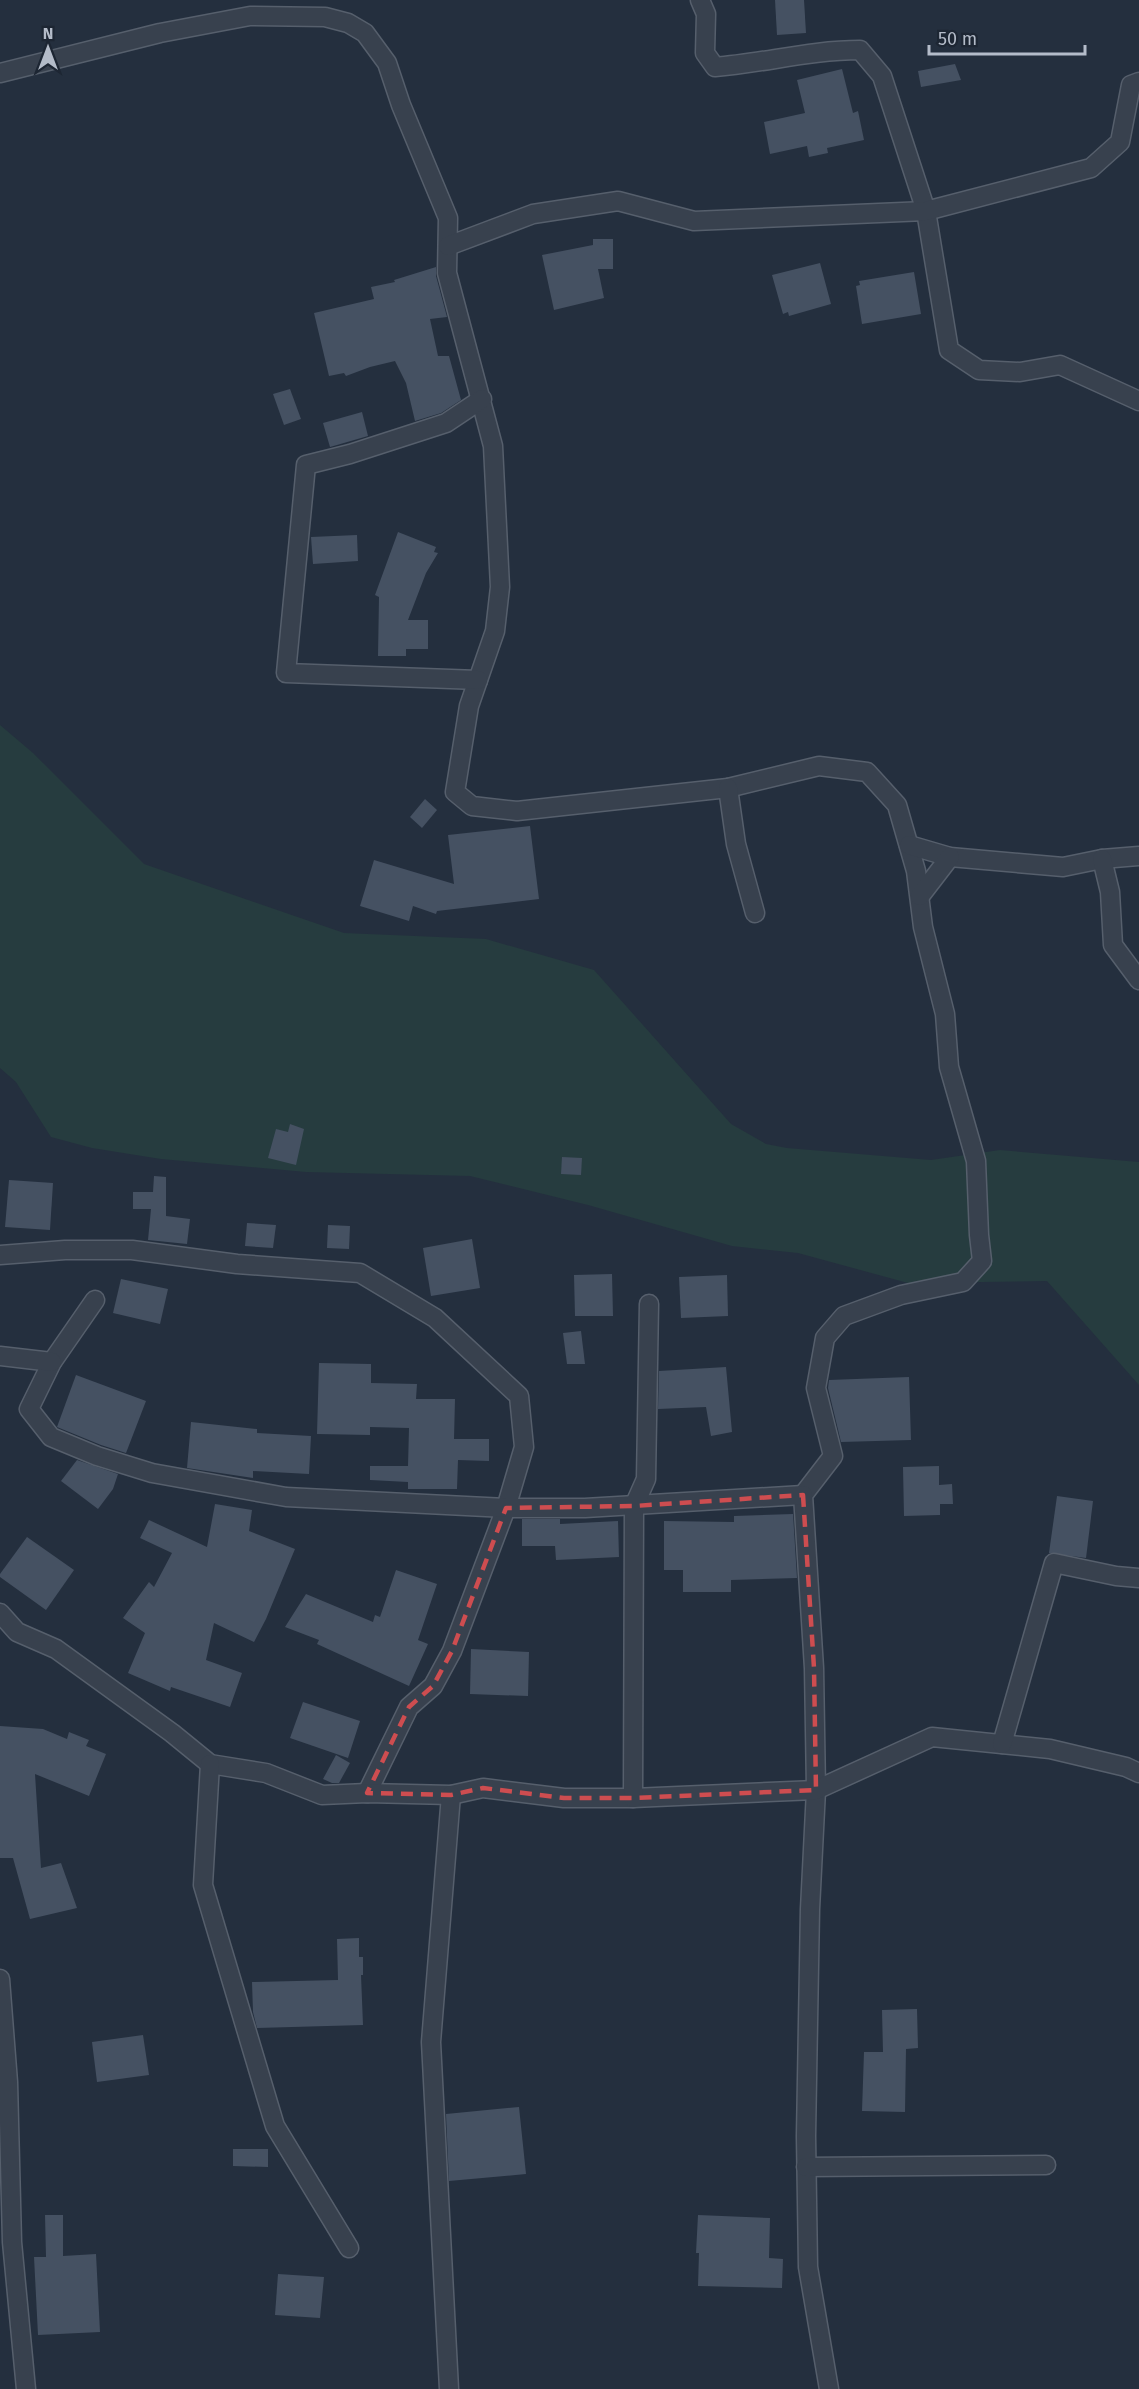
<svg xmlns="http://www.w3.org/2000/svg" width="1139" height="2389" font-family="'Fira Sans',sans-serif">
	<style>
		.green { fill: #263c3f }
		.building { fill: #455162 }
		.lines { fill: none; stroke-linecap: round; stroke-linejoin: round }
		.minor-casing { stroke: #565f6c; stroke-width: 21 }
		.minor { stroke: #38414e; stroke-width: 18 }
		.marked { fill: none; stroke: #ce4d50; stroke-width: 4.5; stroke-dasharray: 12 8; stroke-linejoin: round }
	</style>
	<rect width="100%" height="100%" fill="#242f3e"/>
	<!-- green -->
	<polygon class="green" points="0,725 33,753 144,864 344,933 486,939 594,970 731,1124 766,1144 787,1148 931,1160 1000,1150 1139,1162 1139,1385 1047,1281 908,1283 798,1253 732,1246 588,1205 470,1176 306,1172 161,1159 92,1148 51,1137 16,1082 0,1068"/>
	<!-- building -->
	<g class="building">
		<polygon points="775,0 804,0 806,33 777,35"/>
		<polygon points="955,64 961,80 921,87 918,71"/>
		<polygon points="842,69 853,113 858,111 864,140 827,148 828,153 809,157 807,146 770,154 764,122 805,113 797,80"/>
		<polygon points="593,239 613,239 613,269 598,269 604,298 554,310 542,255 593,245"/>
		<polygon points="820,263 831,304 789,316 788,312 783,314 772,275"/>
		<polygon points="436,267 436,276 447,317 430,319 438,356 449,356 461,400 441,413 415,421 406,383 395,361 370,367 346,376 344,373 329,376 314,313 374,299 371,287 395,282 394,280"/>
		<polygon points="914,272 921,314 862,324 856,286 860,285 859,281"/>
		<polygon points="290,389 301,419 284,425 273,394"/>
		<polygon points="362,412 368,436 330,447 323,423"/>
		<polygon points="398,532 436,547 434,552 438,553 426,573 408,620 428,620 428,649 406,649 406,656 378,656 379,597 375,595"/>
		<polygon points="357,535 358,561 313,564 311,537"/>
		<polygon points="425,799 437,810 422,828 410,817"/>
		<polygon points="530,826 539,899 437,911 436,914 413,906 409,921 360,906 374,860 454,884 448,835"/>
		<polygon points="290,1124 304,1129 296,1165 268,1158 276,1129 288,1132"/>
		<polygon points="562,1157 582,1158 581,1175 561,1174"/>
		<polygon points="154,1176 166,1177 166,1216 190,1219 187,1244 148,1240 151,1209 133,1209 133,1192 153,1192"/>
		<polygon points="9,1180 53,1183 50,1230 5,1227"/>
		<polygon points="247,1223 276,1225 273,1248 245,1246"/>
		<polygon points="328,1225 350,1226 349,1249 327,1248"/>
		<polygon points="472,1239 480,1288 431,1296 423,1248"/>
		<polygon points="612,1274 613,1316 575,1316 574,1275"/>
		<polygon points="727,1275 728,1316 681,1318 679,1277"/>
		<polygon points="121,1279 168,1289 160,1324 113,1313"/>
		<polygon points="581,1331 585,1364 567,1364 563,1333"/>
		<polygon points="319,1363 371,1364 371,1383 417,1384 416,1399 455,1399 454,1439 489,1439 489,1461 458,1460 457,1489 408,1489 408,1482 370,1480 370,1466 408,1466 409,1428 370,1427 370,1435 317,1434"/>
		<polygon points="726,1367 732,1432 711,1436 706,1407 658,1409 659,1371"/>
		<polygon points="76,1375 146,1401 126,1453 101,1445 57,1427"/>
		<polygon points="909,1377 911,1440 841,1442 828,1388 829,1380"/>
		<polygon points="191,1422 257,1429 257,1433 311,1436 309,1474 253,1471 253,1478 187,1468"/>
		<polygon points="77,1460 118,1474 113,1489 98,1509 61,1481"/>
		<polygon points="939,1466 939,1485 952,1484 953,1504 940,1504 940,1515 904,1516 903,1467"/>
		<polygon points="1057,1496 1093,1501 1086,1558 1049,1553"/>
		<polygon points="215,1504 252,1510 249,1531 295,1549 266,1619 254,1642 214,1623 206,1660 242,1673 230,1707 171,1687 170,1691 128,1673 145,1633 123,1618 149,1582 154,1587 172,1553 140,1538 149,1520 207,1547"/>
		<polygon points="793,1514 797,1578 731,1580 731,1592 683,1592 683,1570 664,1570 664,1521 734,1522 734,1516"/>
		<polygon points="522,1519 560,1519 560,1524 618,1521 619,1557 556,1560 555,1546 522,1546"/>
		<polygon points="27,1537 74,1570 46,1610 0,1577 0,1574"/>
		<polygon points="396,1570 437,1584 418,1640 428,1644 409,1686 317,1644 319,1640 285,1627 306,1594 373,1622 375,1615 380,1617"/>
		<polygon points="471,1649 529,1652 528,1696 470,1694"/>
		<polygon points="303,1702 360,1721 348,1758 290,1738"/>
		<polygon points="0,1726 43,1729 67,1739 69,1732 89,1740 86,1746 106,1754 89,1796 35,1774 41,1868 61,1863 77,1908 30,1919 13,1858 0,1858"/>
		<polygon points="336,1755 350,1763 339,1783 332,1783 323,1779"/>
		<polygon points="359,1938 359,1957 363,1957 363,1975 361,1975 363,2025 257,2028 253,2012 252,1982 338,1980 337,1939"/>
		<polygon points="917,2009 918,2048 906,2049 905,2112 862,2111 864,2052 883,2052 882,2010"/>
		<polygon points="143,2035 149,2075 97,2082 92,2042"/>
		<polygon points="519,2107 526,2174 449,2181 446,2114"/>
		<polygon points="233,2149 268,2149 268,2167 233,2166"/>
		<polygon points="45,2215 63,2215 63,2256 96,2254 100,2332 38,2335 34,2257 46,2257"/>
		<polygon points="698,2215 770,2218 769,2258 783,2259 782,2288 698,2286 699,2253 696,2253"/>
		<polygon points="278,2274 324,2277 320,2318 275,2315"/>
	</g>
	<g class="lines">
		<defs>
			<g id="minor">
				<path d="M700 0 706 14 705 53 715 67C764 63 811 50 860 50L882 76 926 211 949 350 979 370 1020 372 1060 365 1139 401"/>
				<polyline points="0,73 160,33 250,16 325,17 348,23 365,33 387,63 401,105 448,218 447,273 493,446 500,587 495,631 469,706 455,792 472,806 517,811 728,788 819,766 867,772 897,805 916,871 923,927 945,1014 949,1067 976,1161 979,1235 982,1261 963,1282 901,1295 844,1316 825,1338 816,1388 833,1456 803,1495 814,1668 816,1790 810,1909 806,2136 808,2267 829,2389"/>
				<polyline points="448,246 533,214 618,201 694,221 926,211 1091,168 1120,142 1131,85 1139,82"/>
				<polyline points="478,680 286,673 306,465 350,454 446,423 482,399"/>
				<polyline points="728,788 736,844 755,913"/>
				<polyline points="909,845 950,857 1063,867 1102,859 1139,856"/>
				<polyline points="1102,859 1110,892 1113,945 1139,980"/>
				<polyline points="920,896 950,857"/>
				<polyline points="0,1255 65,1250 132,1250 237,1264 360,1273 435,1318 519,1396 524,1447 506,1508 452,1651 433,1686 409,1707 367,1793"/>
				<polyline points="95,1300 52,1362 29,1409 51,1437 97,1456 152,1473 286,1497 506,1508 585,1508 803,1495"/>
				<polyline points="0,1356 52,1362"/>
				<polyline points="0,1613 17,1632 56,1649 172,1733 210,1764 266,1773 322,1795 367,1793 451,1795 483,1788 564,1798 633,1798 816,1790 932,1737 1050,1749 1126,1767 1139,1773"/>
				<polyline points="1002,1744 1054,1563 1116,1576 1139,1578"/>
				<polyline points="210,1764 203,1885 275,2126 349,2248"/>
				<polyline points="633,1798 634,1506 646,1479 649,1304"/>
				<polyline points="0,1979 8,2082 12,2242 26,2389"/>
				<polyline points="806,2167 1046,2165"/>
				<polyline points="449,2389 431,2042 451,1795"/>
			</g>
		</defs>
		<!-- minor casing -->
		<use href="#minor" class="minor-casing"/>
		<!-- minor -->
		<use href="#minor" class="minor"/>
	</g>
	<!-- marked area -->
	<path class="marked" d="M803 1495 814 1668 816 1790 633 1798H564L483 1788 451 1795 367 1793 409 1707 433 1686 452 1651 506 1508 634 1506Z"/>
	<!-- north arrow -->
	<g transform="translate(48 48)" stroke="#1d2633" stroke-width="4.5" paint-order="stroke">
	<path d="M0-4.5L10 22L0 15L-10 22Z" fill="#b4bcc9"/>
	<text y="-9" font-size="16" font-weight="bold" text-anchor="middle" fill="#b4bcc9">N</text>
	</g>
	<!-- scale -->
	<path d="M929 45v9h156v-9" fill="none" stroke="#b4bcc9" stroke-width="3"/>
	<text x="938" y="45" font-size="18" fill="#b4bcc9" stroke="#1d2633" stroke-width="4.5" paint-order="stroke">50 m</text>
</svg>
